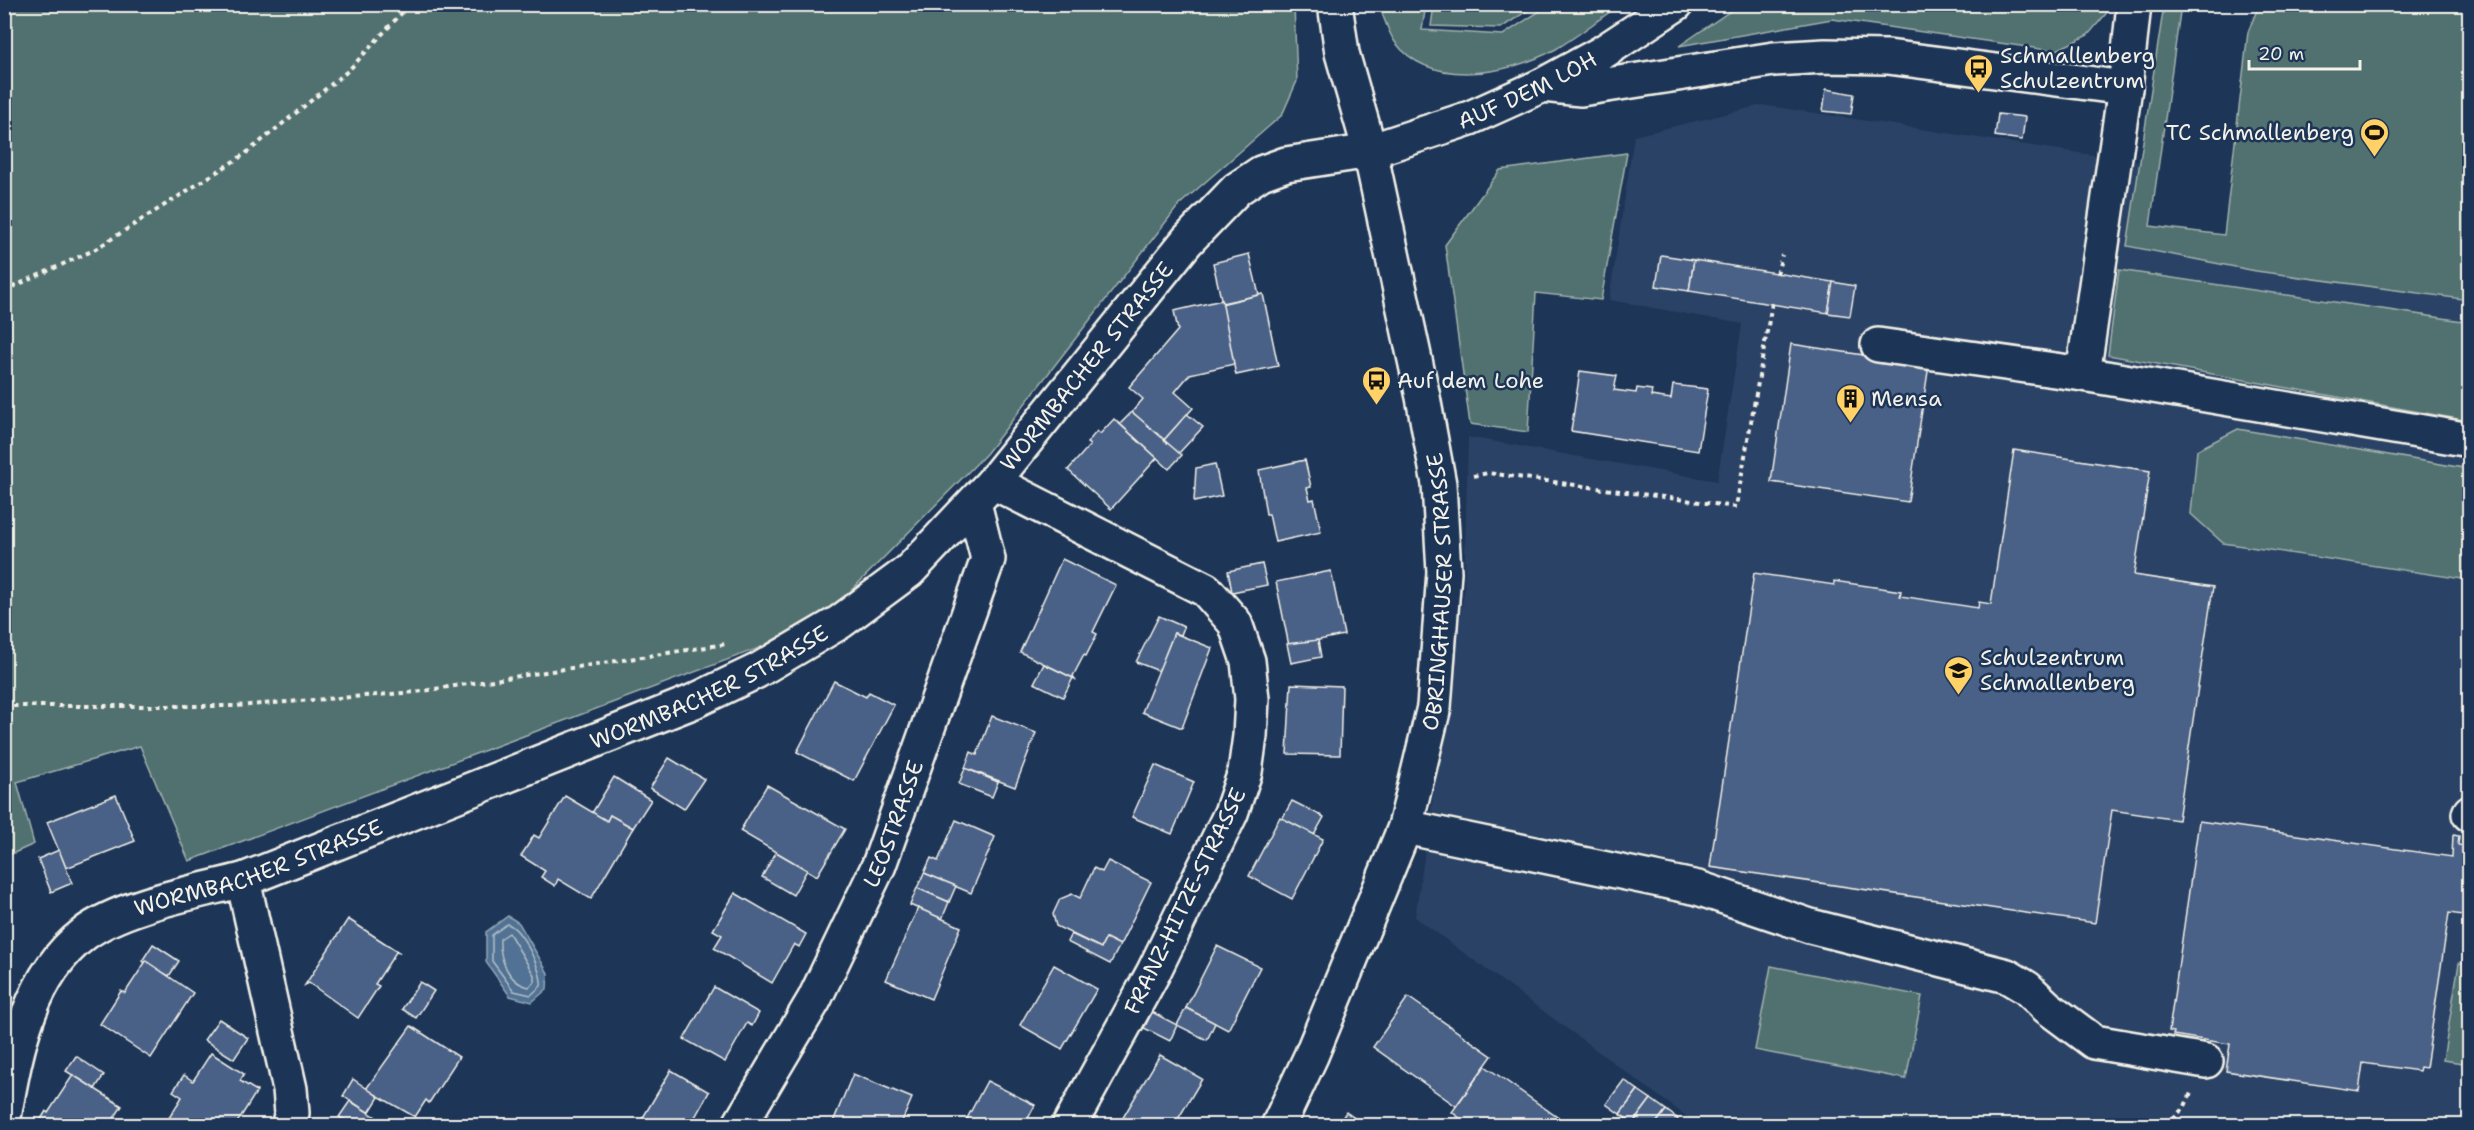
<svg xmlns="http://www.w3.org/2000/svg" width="2474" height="1130" font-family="'Shantell Sans',sans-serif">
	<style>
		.built { fill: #2a4265 }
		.green { fill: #517170; stroke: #a2b1ac; stroke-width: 1.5 }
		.water { fill: #517294; stroke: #92a5b6; stroke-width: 1.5 }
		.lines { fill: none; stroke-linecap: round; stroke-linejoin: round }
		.shore { stroke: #b3bec6; stroke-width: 1.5 }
		.building { fill: #486187; stroke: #f4f1e8; stroke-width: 1.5 }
		.minor-casing { stroke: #f4f1e8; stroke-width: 38 }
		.path { stroke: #f4f1e8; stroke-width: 4; stroke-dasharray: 4.5 4.5; stroke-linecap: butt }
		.minor { stroke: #1d3557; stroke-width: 33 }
		.labels { text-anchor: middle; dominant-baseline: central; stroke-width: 5; stroke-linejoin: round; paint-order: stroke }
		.poi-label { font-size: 22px; fill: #f4f1e8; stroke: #1d3557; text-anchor: start }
		.street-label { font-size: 22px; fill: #f4f1e8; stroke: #1d3557 }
	</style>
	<rect width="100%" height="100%" fill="#1d3557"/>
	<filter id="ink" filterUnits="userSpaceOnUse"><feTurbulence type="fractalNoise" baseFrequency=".0167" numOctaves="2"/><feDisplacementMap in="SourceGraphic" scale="12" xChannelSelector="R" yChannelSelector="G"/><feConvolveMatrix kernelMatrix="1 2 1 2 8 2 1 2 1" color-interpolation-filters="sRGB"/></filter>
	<g filter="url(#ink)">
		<!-- built -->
		<polygon class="built" points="1762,105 2139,162 2128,246 2256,271 2469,300 2469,1125 1698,1125 1415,917 1464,592 1468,437 1717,481 1742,324 1609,300 1634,136"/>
		<!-- green -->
		<g class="green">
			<polygon points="4,5 1294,5 1297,81 1282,115 1179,205 986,454 815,627 189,861 140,746 17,782 34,844 5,857"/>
			<path d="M1378 5H1426L1422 30 1503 35 1549 5H1620C1599 19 1578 36 1556 49 1510 74 1431 90 1395 42 1388 32 1384 16 1378 5Z"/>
			<polygon points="1434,5 1434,4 1536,5 1501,28 1431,26"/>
			<polygon points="1739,5 1739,4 2110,5 2110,9 2088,35 2055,51 1832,19 1679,46"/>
			<polygon points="2259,5 2469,5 2469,300 2256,271 2127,246 2164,5 2181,5 2150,226 2224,235 2248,32"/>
			<polygon points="1627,153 1601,300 1536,293 1528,432 1470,424 1445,245 1500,170"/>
			<polygon points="2119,270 2469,322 2469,421 2108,355"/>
			<polygon points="2238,429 2469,469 2469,580 2223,543 2191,514 2197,450"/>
			<polygon points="2459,963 2469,964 2469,1064 2443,1060"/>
			<polygon points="1771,966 1922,996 1906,1079 1755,1050"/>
		</g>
		<!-- water -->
		<polygon class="water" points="508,916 519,923 548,973 547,989 532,1002 510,996 486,962 486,932"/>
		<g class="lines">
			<!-- shore -->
			<g class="shore">
				<path d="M507 924C522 928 543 972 541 986L531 995 514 991 492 961V935Z"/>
				<path d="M509 933 534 975V982L529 987C508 983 499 958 500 939Z"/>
			</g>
		</g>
		<!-- building -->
		<g class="building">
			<polygon points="1826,89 1854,94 1851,114 1823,111"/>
			<polygon points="1998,114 2025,117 2022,140 1995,136"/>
			<polygon points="1249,254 1259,295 1222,303 1213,263"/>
			<polygon points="1661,255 1694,260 1689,291 1656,286"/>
			<polygon points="1694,260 1833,282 1828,313 1689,291"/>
			<polygon points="1833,282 1855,286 1850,316 1828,313"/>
			<polygon points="1263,294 1278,366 1236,375 1221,304"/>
			<polygon points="1222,300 1234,364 1190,374 1175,392 1193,408 1164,440 1132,412 1143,399 1129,387 1178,330 1174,311"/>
			<polygon points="1791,344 1929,365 1908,502 1771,482"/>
			<polygon points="1580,371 1617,376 1614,390 1636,393 1637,388 1652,390 1651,396 1671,399 1673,385 1708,389 1698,451 1571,431"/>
			<polygon points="1132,412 1182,455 1169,469 1120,424"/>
			<polygon points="1187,414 1203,427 1179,453 1164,440"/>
			<polygon points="1114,419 1157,458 1111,509 1068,470 1090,445 1087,443 1097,431 1100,434"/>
			<polygon points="2014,450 2150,471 2134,575 2213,587 2178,820 2112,810 2095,923 1710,867 1754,573 1834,585 1834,581 1901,591 1900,596 1978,608 1979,602 1991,604"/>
			<polygon points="1305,460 1311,487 1307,488 1310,500 1314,499 1321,532 1275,542 1269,514 1266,514 1259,470"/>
			<polygon points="1215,464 1222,496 1194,502 1196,468"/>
			<polygon points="1062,559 1116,585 1093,632 1097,634 1086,656 1084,655 1073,676 1075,679 1020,652"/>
			<polygon points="1262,564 1267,585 1232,592 1228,571"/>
			<polygon points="1331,571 1344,635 1289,646 1276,582"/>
			<polygon points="1159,616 1184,627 1181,635 1174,633 1159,671 1136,662"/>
			<polygon points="1174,633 1212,648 1182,728 1142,712"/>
			<polygon points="1318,640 1321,657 1291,663 1287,644"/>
			<polygon points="1044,664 1073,678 1063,697 1034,683"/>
			<polygon points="834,681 866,697 869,692 894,705 854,781 797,752"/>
			<polygon points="1291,684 1342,686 1340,755 1287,754"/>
			<polygon points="992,716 1036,733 1015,787 965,768 971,752 977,755"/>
			<polygon points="669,758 704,779 684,809 650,788"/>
			<polygon points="1155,765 1194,782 1172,834 1132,817"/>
			<polygon points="965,768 998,782 992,797 959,784"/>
			<polygon points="614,777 651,800 633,828 610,815 607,821 592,813"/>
			<polygon points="767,785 845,829 817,876 740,831"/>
			<polygon points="116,795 135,841 66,868 47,822"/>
			<polygon points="565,796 607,821 610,815 633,828 591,899 558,879 555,886 541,877 545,871 521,856 534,835 539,838"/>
			<polygon points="1292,801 1324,817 1314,835 1282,819"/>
			<polygon points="1280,817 1323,839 1292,899 1249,876"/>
			<polygon points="956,820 995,837 971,893 924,873 931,858 938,861"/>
			<polygon points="2199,821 2452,857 2453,835 2459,836 2458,845 2470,847 2470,916 2449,913 2426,1068 2420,1067 2419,1071 2363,1063 2359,1091 2226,1071 2230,1044 2173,1035 2174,1032 2169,1031"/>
			<polygon points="59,850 72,883 51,892 38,859"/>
			<polygon points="776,852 807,870 793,895 762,877"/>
			<polygon points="1108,861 1151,882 1120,945 1106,938 1101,948 1056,926 1053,914 1060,899 1072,894 1080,898 1094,868 1102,872"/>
			<polygon points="924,873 956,886 949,902 917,888"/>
			<polygon points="917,888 949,902 942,919 910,905"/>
			<polygon points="735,893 806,934 799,947 794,944 772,983 714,948 722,935 713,930"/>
			<polygon points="918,908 961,927 931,999 886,980"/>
			<polygon points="348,919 400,953 396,952 375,984 379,986 358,1018 309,983 305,985"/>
			<polygon points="1071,934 1101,948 1106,938 1120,945 1110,964 1067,942"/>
			<polygon points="153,944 179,961 169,976 142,961"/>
			<polygon points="1217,946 1260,967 1228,1030 1186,1008"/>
			<polygon points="146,961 193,993 151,1058 100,1024 121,991 125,993"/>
			<polygon points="1054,965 1097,989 1062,1049 1020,1025"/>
			<polygon points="420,982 434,991 416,1018 402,1009"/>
			<polygon points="714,987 759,1013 752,1026 747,1023 725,1062 684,1039"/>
			<polygon points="1408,997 1492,1056 1456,1106 1373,1047"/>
			<polygon points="1186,1008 1215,1023 1207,1040 1177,1025"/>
			<polygon points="1152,1012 1177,1025 1170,1041 1144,1028"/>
			<polygon points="219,1019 248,1038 234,1059 204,1040"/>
			<polygon points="411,1026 459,1057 429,1103 426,1100 415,1117 366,1089"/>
			<polygon points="211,1053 244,1074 240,1081 257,1091 235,1126 164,1126 182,1097 173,1091 184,1075 193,1081"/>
			<polygon points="1160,1055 1202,1079 1178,1119 1187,1126 1118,1126"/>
			<polygon points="76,1056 104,1075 95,1089 66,1071"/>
			<polygon points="1485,1066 1567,1124 1470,1126 1452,1112"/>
			<polygon points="671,1070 709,1092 690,1126 638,1126"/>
			<polygon points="853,1074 912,1098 900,1126 841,1126 833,1122"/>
			<polygon points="73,1075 122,1106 109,1126 37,1126 46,1111 48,1113"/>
			<polygon points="353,1079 379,1097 369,1113 343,1096"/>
			<polygon points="1624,1080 1638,1090 1620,1114 1606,1104"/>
			<polygon points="987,1081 1035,1105 1024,1126 963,1126"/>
			<polygon points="1638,1090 1651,1099 1633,1123 1620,1114"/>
			<polygon points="1651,1099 1666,1110 1654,1126 1636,1126 1633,1123"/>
			<polygon points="350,1101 376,1117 370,1126 356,1126 339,1117"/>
			<polygon points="1666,1110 1678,1119 1673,1126 1654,1126"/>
			<polygon points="1346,1112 1360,1122 1357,1126 1337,1126"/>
		</g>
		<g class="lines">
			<defs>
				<g id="minor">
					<polyline points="1543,85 1581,89 1774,59 1825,56 1888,57 2125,88"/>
					<polyline points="1878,345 2083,374 2470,440"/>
					<polyline points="2083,374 2125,88 2134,4"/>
					<polyline points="993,482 1206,590 1235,623 1248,661 1252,699 1250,736 1245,772 1231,813 1153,973 1069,1126"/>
					<polyline points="2469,814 2470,812"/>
					<polyline points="1405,827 1698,888 1810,926 2007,976 2027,988 2047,1007 2094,1042 2206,1061"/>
					<polyline points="243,880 290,1089 292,1113 288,1126"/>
					<path id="s1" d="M4 1117C16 1052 28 977 84 934 122 905 197 892 243 880L692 702 757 671 840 622 909 571 993 482 1187 241 1237 189 1261 173 1286 164 1370 151 1470 118 1543 85 1600 54 1676 4"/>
					<path id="s2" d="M739 1126 814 1000 879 865 988 559 974 503"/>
					<path id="s3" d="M1278 1126 1311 1056 1405 827 1434 707 1444 572 1439 484 1423 397 1370 151 1342 53 1335 4"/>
				</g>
			</defs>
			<!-- minor casing -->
			<use href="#minor" class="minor-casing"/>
			<!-- path -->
			<g class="path">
				<polyline points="1777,274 1782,255"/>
				<polyline points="4,291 94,250 245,154 349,70 410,4"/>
				<polyline points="1473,476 1488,473 1736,507 1772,303"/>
				<polyline points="4,706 236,706 416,692 726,644"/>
				<polyline points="2167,1126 2185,1106 2191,1093"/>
			</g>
			<!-- minor -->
			<use href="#minor" class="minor"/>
		</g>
	</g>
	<!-- icons -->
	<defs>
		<symbol id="bus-pin" viewBox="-11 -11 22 30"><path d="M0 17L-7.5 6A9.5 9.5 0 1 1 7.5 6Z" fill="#ffd166" stroke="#1d3557"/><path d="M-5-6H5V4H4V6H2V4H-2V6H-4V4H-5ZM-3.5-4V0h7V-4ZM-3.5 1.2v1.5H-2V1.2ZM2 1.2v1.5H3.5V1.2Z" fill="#111"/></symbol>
		<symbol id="stadium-pin" viewBox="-11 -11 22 30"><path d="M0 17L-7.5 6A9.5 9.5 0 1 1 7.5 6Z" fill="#ffd166" stroke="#1d3557"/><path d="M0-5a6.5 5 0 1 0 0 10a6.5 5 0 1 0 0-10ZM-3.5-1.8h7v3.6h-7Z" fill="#111"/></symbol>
		<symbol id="building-pin" viewBox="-11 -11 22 30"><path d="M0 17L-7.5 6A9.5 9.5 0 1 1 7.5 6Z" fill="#ffd166" stroke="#1d3557"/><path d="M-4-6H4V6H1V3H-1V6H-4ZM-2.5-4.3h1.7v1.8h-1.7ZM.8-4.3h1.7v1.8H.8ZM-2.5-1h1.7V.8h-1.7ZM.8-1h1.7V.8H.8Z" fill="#111"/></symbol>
		<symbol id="school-pin" viewBox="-11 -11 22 30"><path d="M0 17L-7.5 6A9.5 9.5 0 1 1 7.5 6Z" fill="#ffd166" stroke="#1d3557"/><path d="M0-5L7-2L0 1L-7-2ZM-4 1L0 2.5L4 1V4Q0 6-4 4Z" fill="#111"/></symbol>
	</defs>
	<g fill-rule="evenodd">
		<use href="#bus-pin" x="1962" y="52" width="33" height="45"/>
		<use href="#stadium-pin" x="2358" y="116" width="33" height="45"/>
		<use href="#bus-pin" x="1360" y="364" width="33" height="45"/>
		<use href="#building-pin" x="1834" y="382" width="33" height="45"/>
		<use href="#school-pin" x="1942" y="654" width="33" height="45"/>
	</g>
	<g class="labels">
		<!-- poi labels -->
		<g class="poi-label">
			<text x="2000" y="55">Schmallenberg<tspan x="2000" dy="25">Schulzentrum</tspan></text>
			<text x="2354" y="132" text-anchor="end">TC Schmallenberg</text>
			<text x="1397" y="380">Auf dem Lohe</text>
			<text x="1871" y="398">Mensa</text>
			<text x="1980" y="657">Schulzentrum<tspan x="1980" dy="25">Schmallenberg</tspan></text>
		</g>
		<!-- street labels -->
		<g class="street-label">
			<text stroke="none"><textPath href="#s1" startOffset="1924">AUF DEM LOH</textPath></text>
			<text stroke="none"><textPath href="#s1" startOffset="1382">WORMBACHER STRASSE</textPath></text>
			<text stroke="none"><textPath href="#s3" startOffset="564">OBRINGHAUSER STRASSE</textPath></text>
			<text stroke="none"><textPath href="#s1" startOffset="878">WORMBACHER STRASSE</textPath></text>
			<text stroke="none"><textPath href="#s2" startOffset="340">LEOSTRASSE</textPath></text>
			<text stroke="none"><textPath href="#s1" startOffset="392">WORMBACHER STRASSE</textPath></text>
			<text transform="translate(1185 901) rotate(-64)">FRANZ-HITZE-STRASSE</text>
		</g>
	</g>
	<!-- margin -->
	<rect width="2474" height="1130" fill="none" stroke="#1d3557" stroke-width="24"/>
	<rect x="12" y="12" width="2450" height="1106" fill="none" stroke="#f4f1e8" stroke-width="2" filter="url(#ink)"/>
	<!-- scale -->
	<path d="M2249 60v9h111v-9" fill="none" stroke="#f4f1e8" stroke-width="3"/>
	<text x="2258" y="60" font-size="18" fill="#f4f1e8" stroke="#1d3557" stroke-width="4.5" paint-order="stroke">20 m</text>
</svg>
